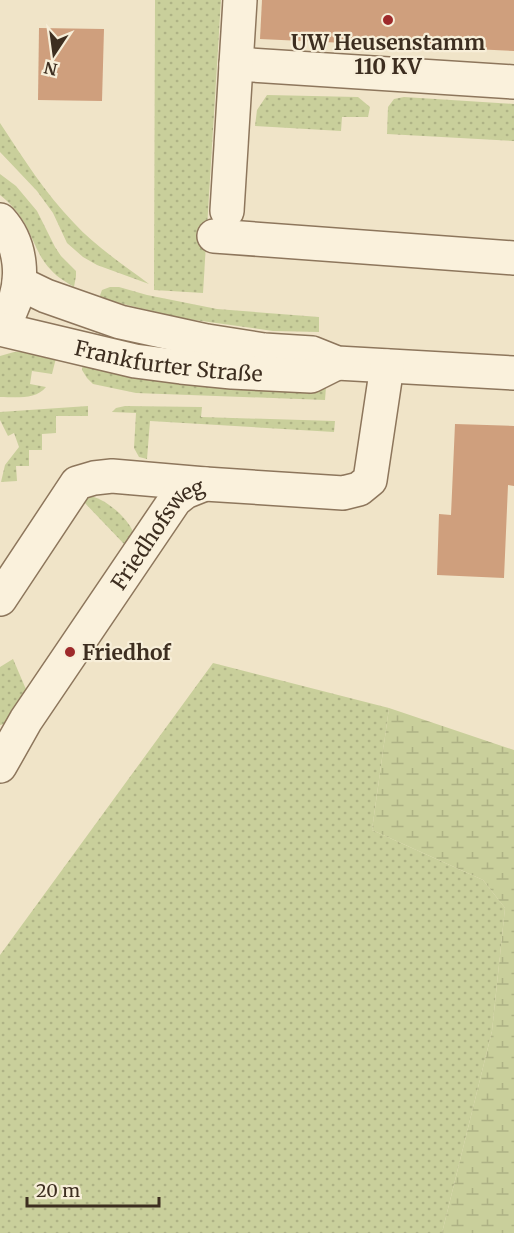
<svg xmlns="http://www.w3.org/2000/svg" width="514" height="1233" font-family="Merriweather,serif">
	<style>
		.grass { fill: url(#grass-dots) }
		.wetland { fill: url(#wetland-marsh) }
		.building { fill: #cf9f7d }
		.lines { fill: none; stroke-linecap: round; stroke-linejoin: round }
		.minor-casing { stroke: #8d765c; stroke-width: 36 }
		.minor { stroke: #faf1dc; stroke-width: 33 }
		.poi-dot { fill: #9e2a2b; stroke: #f7eed8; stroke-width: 2 }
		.labels { text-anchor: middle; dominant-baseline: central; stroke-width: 4.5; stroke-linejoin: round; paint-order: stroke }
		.poi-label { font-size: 21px; font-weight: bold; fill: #3d2e20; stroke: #f7eed8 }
		.street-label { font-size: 21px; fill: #3d2e20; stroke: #f7eed8 }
	</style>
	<defs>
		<pattern id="grass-dots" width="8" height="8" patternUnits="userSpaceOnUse" patternTransform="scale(1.5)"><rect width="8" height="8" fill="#c9cf9b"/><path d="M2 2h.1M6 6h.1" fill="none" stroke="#aeb285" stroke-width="1.8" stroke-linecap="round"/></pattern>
		<pattern id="wetland-marsh" width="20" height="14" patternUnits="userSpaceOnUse" patternTransform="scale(1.5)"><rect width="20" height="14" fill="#c9cf9b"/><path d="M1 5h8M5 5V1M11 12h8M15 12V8" fill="none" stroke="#aeb285"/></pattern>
	</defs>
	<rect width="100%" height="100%" fill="#f0e4c8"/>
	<!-- grass -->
	<g class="grass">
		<polygon points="155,0 221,0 203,293 154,290"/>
		<polygon points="267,95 358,97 370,107 368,117 342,117 341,131 255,126 257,110"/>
		<polygon points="404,97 514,104 514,141 387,134 388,107 394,99"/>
		<path d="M0 123C23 158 45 193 74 223 96 247 124 265 149 284L97 265 83 257 67 243 53 213 37 191 0 152Z"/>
		<path d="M0 174 16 186 37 211 55 247 61 256 76 271V276L74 287C66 282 57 277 51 270 38 257 34 240 25 224 19 213 10 203 0 195Z"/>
		<polygon points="110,287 119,287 147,295 217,309 319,317 319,332 273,331 180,318 99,298 102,290"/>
		<path d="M32 351 57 354 52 374 32 371 30 384 46 387C36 400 15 397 0 397V356L14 352Z"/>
		<polygon points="83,360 177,378 326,387 325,400 136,393 93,384 87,378 82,370"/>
		<polygon points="88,406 88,416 56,416 56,433 42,434 42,450 29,450 29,466 16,466 17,481 1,482 5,465 19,447 14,433 8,436 0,420 0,412"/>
		<polygon points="125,406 202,407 201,417 335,421 334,432 150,421 147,459 139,457 134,448 136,413 112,412 116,408"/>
		<path d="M87 496C103 496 128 518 133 532L125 545 82 500Z"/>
		<polygon points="13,659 28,694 10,723 0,725 0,667"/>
		<polygon points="213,663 389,708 372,830 483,880 505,908 492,1031 442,1233 0,1233 0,955"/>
	</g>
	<!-- wetland -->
	<polygon class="wetland" points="389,708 514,750 514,1233 442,1233 492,1031 505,908 483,880 372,830"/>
	<!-- building -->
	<g class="building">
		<polygon points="262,0 514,0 514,51 260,39"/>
		<polygon points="39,28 104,29 102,101 38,100"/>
		<polygon points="455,424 514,426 514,486 508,485 504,578 437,575 439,514 451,515"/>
	</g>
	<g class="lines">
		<defs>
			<g id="minor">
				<polyline points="236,64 514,82"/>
				<polyline points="227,211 240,0"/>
				<path d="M0 220C22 244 25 281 11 310 8 316 4 321 0 326"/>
				<polyline points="214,236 514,258"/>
				<polyline points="19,283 46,296 120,322 207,341 264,350 312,353 337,363 514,373"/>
				<path id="s1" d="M0 329 135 361 181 367 232 372 311 376 337 363"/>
				<polyline points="0,599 77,483 94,478 112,476 205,484 343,493 359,489 370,480 387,366"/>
				<path id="s2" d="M0 766 26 720 175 500 185 492 205 484"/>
			</g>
		</defs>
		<!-- minor casing -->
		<use href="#minor" class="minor-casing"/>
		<!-- minor -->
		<use href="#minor" class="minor"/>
	</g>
	<!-- markers -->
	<g class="poi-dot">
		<circle cx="388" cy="20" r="6"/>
		<circle cx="70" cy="652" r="6"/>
	</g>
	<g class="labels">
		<!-- poi labels -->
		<g class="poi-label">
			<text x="388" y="42">UW Heusenstamm<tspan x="388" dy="24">110 KV</tspan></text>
			<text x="82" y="652" text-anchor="start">Friedhof</text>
		</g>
		<!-- street labels -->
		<g class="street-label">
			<text stroke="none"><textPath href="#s1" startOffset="172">Frankfurter Straße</textPath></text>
			<text stroke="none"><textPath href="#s2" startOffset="282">Friedhofsweg</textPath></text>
		</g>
	</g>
	<!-- north arrow -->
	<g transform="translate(54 54) rotate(193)" stroke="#f7eed8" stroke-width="4.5" paint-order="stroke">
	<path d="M0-4.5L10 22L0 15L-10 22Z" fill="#3d2e20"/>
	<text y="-9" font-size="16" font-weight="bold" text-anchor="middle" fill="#3d2e20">N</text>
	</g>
	<!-- scale -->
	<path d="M27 1197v9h132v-9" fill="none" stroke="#3d2e20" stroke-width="3"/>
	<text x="36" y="1197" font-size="18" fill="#3d2e20" stroke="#f7eed8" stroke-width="4.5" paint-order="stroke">20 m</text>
</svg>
